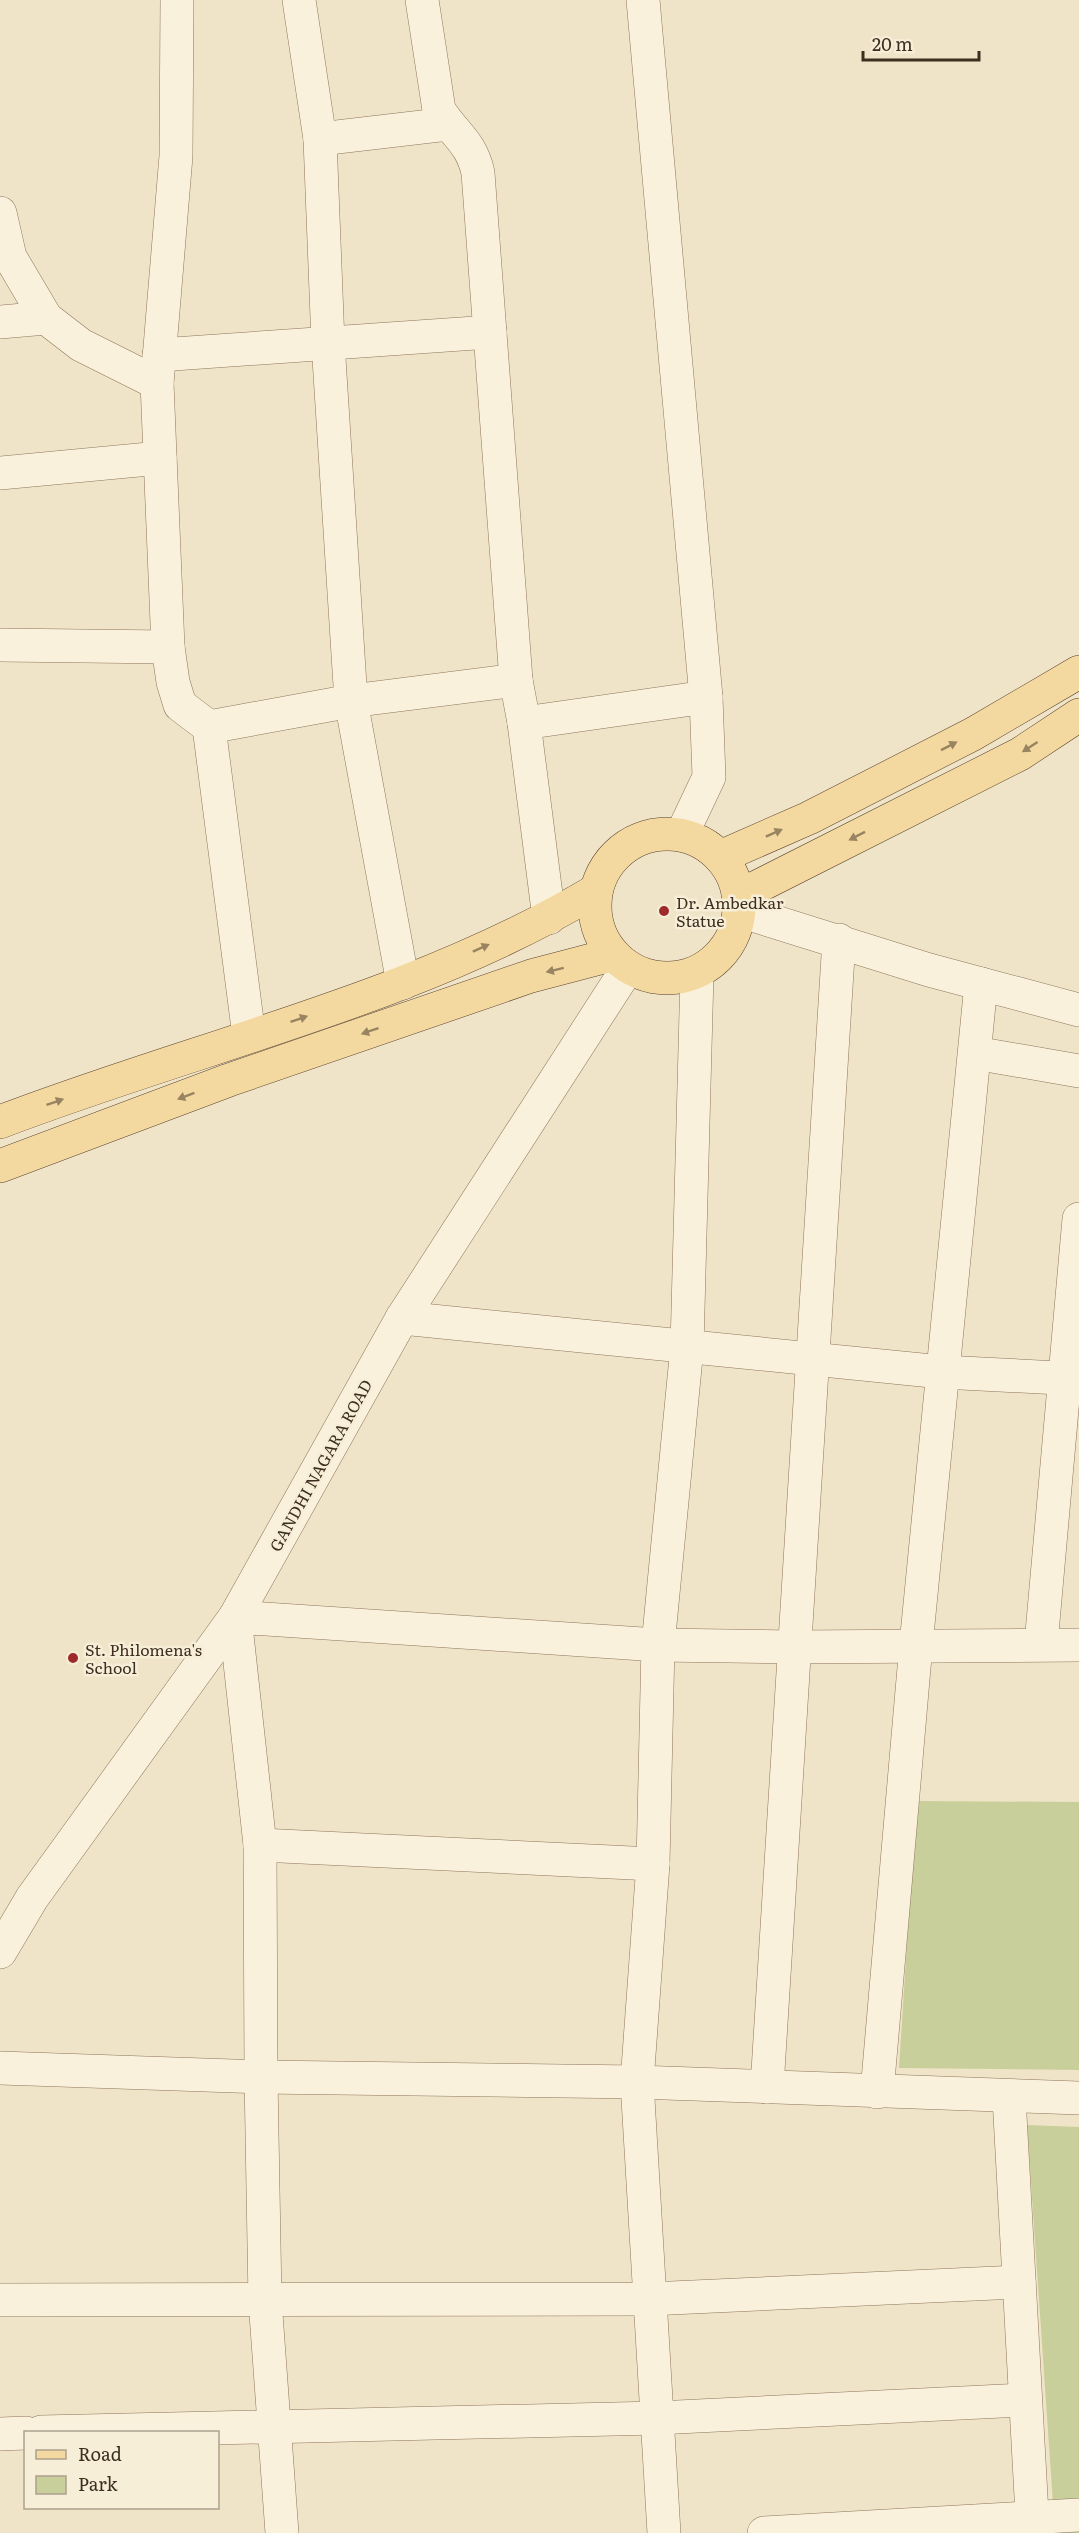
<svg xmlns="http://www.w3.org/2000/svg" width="1079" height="2533" font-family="Literata,serif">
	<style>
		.green { fill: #c9cf9b }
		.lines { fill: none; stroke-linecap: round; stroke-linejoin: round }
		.minor-casing { stroke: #8d765c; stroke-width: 34 }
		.major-casing { stroke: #5b4430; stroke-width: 34 }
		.minor { stroke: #faf1dc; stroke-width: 33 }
		.major { stroke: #f3d9a0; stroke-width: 33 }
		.oneway { fill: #988460 }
		.poi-dot { fill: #9e2a2b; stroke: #f7eed8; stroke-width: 2 }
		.labels { text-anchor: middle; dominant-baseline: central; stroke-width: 5; stroke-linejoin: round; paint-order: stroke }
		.poi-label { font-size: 16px; fill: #3d2e20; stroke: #f7eed8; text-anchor: start }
		.street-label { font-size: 16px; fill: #3d2e20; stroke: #f7eed8 }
	</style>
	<rect width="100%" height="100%" fill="#f0e4c8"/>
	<!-- green -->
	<g class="green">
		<polygon points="916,1801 1079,1802 1079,2070 899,2068"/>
		<polygon points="1027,2125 1079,2127 1079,2533 1055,2533"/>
	</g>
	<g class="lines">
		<defs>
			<g id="minor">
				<polyline points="177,0 176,156 157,383 168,647 173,682 180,705 209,727 249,1036"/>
				<polyline points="299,0 320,139 328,343 351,701 403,983"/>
				<path d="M422 0 439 110C454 134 472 143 478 173L516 680 524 723 549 918"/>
				<polyline points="643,0 706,697 709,777 682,834"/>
				<polyline points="320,139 448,124"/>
				<polyline points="0,213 10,257 46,318 81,345 157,383"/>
				<polyline points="0,322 46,318"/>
				<polyline points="159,355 490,332"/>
				<polyline points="0,473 160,458"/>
				<polyline points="0,645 168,647"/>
				<polyline points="524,723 706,697"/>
				<polyline points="209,727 351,701 516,680"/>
				<polyline points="740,911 929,970 1079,1010"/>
				<polyline points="975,1053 1079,1071"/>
				<polyline points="402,1318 942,1372 1079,1379"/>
				<polyline points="1041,1644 1079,1219"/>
				<polyline points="260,1845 653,1864"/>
				<polyline points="0,1952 32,1898 235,1617 402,1318 627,969"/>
				<polyline points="0,2068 261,2077 637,2082 1079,2098"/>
				<path d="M767 2087C790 1705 817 1323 839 940"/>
				<polyline points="877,2092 916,1645 981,984"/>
				<polyline points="1009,2097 1033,2533"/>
				<polyline points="0,2300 649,2299 1019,2282"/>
				<polyline points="41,2432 657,2418 1024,2400"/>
				<polyline points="0,2434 26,2433"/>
				<polyline points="282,2533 265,2300 261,2077 260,1845 235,1617 658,1645 793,1647 1079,1645"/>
				<polyline points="664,2533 637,2082 653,1864 658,1645 687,1347 697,974"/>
				<polyline points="764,2533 1079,2515"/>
			</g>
			<g id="major">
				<circle cx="667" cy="906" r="72"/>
				<polyline points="720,857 809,818 973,734 1079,672"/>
				<polyline points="739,896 1020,754 1079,715"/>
				<path d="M0 1122C198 1046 412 1000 595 891"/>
				<polyline points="0,1166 229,1080 531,976 611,955"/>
			</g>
		</defs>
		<!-- minor casing -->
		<use href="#minor" class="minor-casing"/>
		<!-- major casing -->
		<use href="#major" class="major-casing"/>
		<!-- minor -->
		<use href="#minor" class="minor"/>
		<!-- major -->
		<use href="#major" class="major"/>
	</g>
	<!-- one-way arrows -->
	<defs><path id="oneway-solid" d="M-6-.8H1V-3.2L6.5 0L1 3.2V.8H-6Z" transform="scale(1.5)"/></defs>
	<g class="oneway">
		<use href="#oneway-solid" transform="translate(949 746) rotate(-27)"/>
		<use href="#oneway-solid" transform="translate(1030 747) rotate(147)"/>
		<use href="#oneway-solid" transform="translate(774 833) rotate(-24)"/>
		<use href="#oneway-solid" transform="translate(857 836) rotate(153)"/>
		<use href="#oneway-solid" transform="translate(481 948) rotate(-24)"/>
		<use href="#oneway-solid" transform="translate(555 970) rotate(166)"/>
		<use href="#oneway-solid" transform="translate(299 1019) rotate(-19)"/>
		<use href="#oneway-solid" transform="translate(370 1031) rotate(161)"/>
		<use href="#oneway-solid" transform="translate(186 1096) rotate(159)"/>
		<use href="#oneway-solid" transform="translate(55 1102) rotate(-19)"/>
	</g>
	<!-- markers -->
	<g class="poi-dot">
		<circle cx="664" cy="911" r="6"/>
		<circle cx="73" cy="1658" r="6"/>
	</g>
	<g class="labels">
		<!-- poi labels -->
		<g class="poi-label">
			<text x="676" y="902">Dr. Ambedkar<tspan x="676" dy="18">Statue</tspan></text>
			<text x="85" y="1649">St. Philomena's<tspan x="85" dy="18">School</tspan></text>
		</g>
		<!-- street labels -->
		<g class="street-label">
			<text transform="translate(320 1465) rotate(-61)">GANDHI NAGARA ROAD</text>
		</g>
	</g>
	<!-- legend -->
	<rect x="24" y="2431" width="195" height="78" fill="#f7eed8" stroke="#ada18e" stroke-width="1.5"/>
	<rect x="36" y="2450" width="30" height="9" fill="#f3d9a0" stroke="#ada18e" stroke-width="1.5"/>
	<text x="78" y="2461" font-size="18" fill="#3d2e20">Road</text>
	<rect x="36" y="2476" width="30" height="18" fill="#c9cf9b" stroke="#ada18e" stroke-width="1.5"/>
	<text x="78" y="2491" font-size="18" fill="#3d2e20">Park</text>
	<!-- scale -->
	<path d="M863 51v9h116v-9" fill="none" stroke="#3d2e20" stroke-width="3"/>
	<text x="872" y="51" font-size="18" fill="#3d2e20" stroke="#f7eed8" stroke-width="4.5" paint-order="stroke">20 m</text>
</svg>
